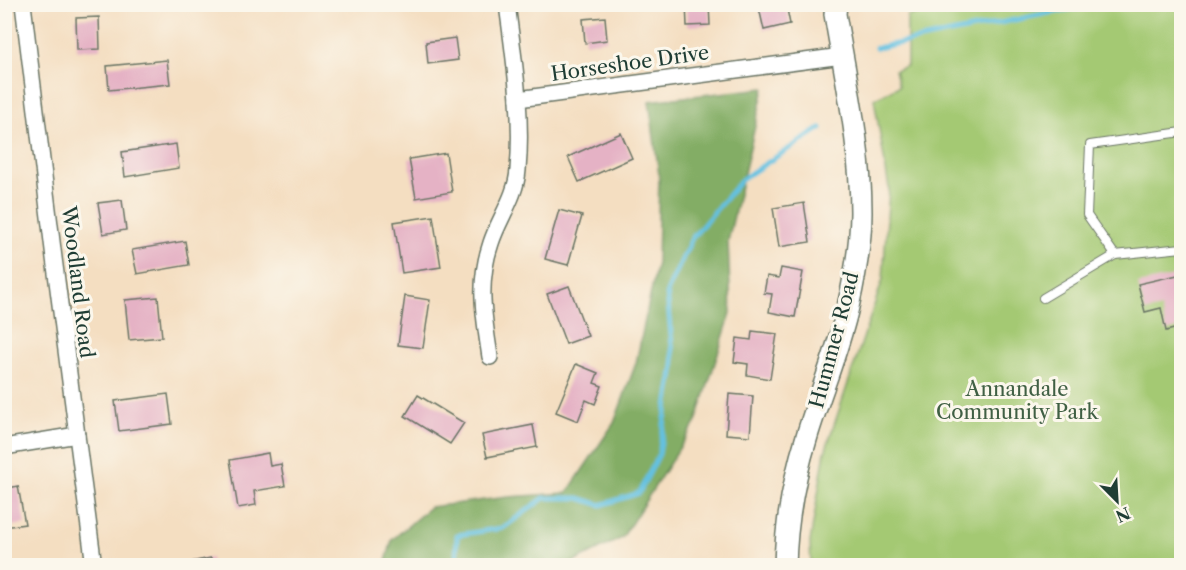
<svg xmlns="http://www.w3.org/2000/svg" width="1186" height="570" font-family="'Libre Caslon Text',serif">
	<style>
		.green { fill: #a4c973; stroke: #628354; stroke-width: 1.5 }
		.forest { fill: #83ad65; stroke: #51754c; stroke-width: 1.5 }
		.lines { fill: none; stroke-linecap: round; stroke-linejoin: round }
		.stream { stroke: #63c1e1; stroke-width: 5 }
		.building { fill: #e5b2c5 }
		.lane-casing { stroke: #6a7565; stroke-width: 10 }
		.street-casing { stroke: #6a7565; stroke-width: 18 }
		.secondary-casing { stroke: #6a7565; stroke-width: 24 }
		.lane { stroke: #fff; stroke-width: 8 }
		.street { stroke: #fff; stroke-width: 15 }
		.secondary { stroke: #fff; stroke-width: 21 }
		.labels { text-anchor: middle; dominant-baseline: central; stroke-width: 6; stroke-linejoin: round; paint-order: stroke }
		.street-label { font-size: 20px; fill: #1f3d34; stroke: #fbf7ec }
		.park-label { font-size: 20px; fill: #406044; stroke: #fbf7ec }
	</style>
	<rect width="100%" height="100%" fill="#fbf7ec"/>
	<filter id="ink" filterUnits="userSpaceOnUse"><feTurbulence type="fractalNoise" baseFrequency=".0167" numOctaves="2"/><feDisplacementMap in="SourceGraphic" scale="12" xChannelSelector="R" yChannelSelector="G"/><feConvolveMatrix kernelMatrix="1 2 1 2 8 2 1 2 1" color-interpolation-filters="sRGB"/></filter>
	<filter id="wash" filterUnits="userSpaceOnUse"><feTurbulence type="fractalNoise" baseFrequency=".008" numOctaves="4" result="noise"/><feDisplacementMap in="SourceGraphic" scale="24" xChannelSelector="R" yChannelSelector="G"/><feGaussianBlur stdDeviation="1.35" result="paint"/><feColorMatrix in="noise" values="0 0 0 0 0 0 0 0 0 0 0 0 0 0 0 0 0 1.4 0 .05"/><feComposite in="paint" operator="in"/></filter>
	<g filter="url(#wash)">
		<rect width="100%" height="100%" fill="#f4dec1"/>
		<!-- green -->
		<polygon class="green" points="971,4 1181,5 1181,565 811,566 810,542 825,452 883,279 889,188 874,99 899,86 895,70 907,66 907,16"/>
		<!-- forest -->
		<polygon class="forest" points="764,88 728,241 731,313 696,422 622,538 568,565 385,565 392,540 430,507 508,497 567,493 614,423 636,363 657,263 659,175 649,101"/>
		<g class="lines">
			<!-- stream -->
			<g class="stream">
				<polyline points="876,48 1064,10 1102,4"/>
				<polyline points="456,566 457,535 503,528 544,498 579,498 601,505 639,493 659,454 674,366 667,292 692,238 742,179 821,128"/>
			</g>
		</g>
		<g id="blocks">
			<!-- building -->
			<g class="building">
				<polygon points="686,4 709,4 710,25 687,26"/>
				<polygon points="774,4 786,4 790,24 764,30 759,8"/>
				<polygon points="99,17 100,49 77,50 76,18"/>
				<polygon points="605,17 607,40 585,43 583,19"/>
				<polygon points="455,38 458,60 428,64 426,42"/>
				<polygon points="167,60 170,84 109,90 107,66"/>
				<polygon points="621,133 632,158 579,182 568,157"/>
				<polygon points="176,144 179,168 125,177 122,152"/>
				<polygon points="446,153 452,192 416,198 409,159"/>
				<polygon points="122,200 126,230 103,234 98,203"/>
				<polygon points="804,203 810,242 779,247 773,208"/>
				<polygon points="559,210 582,216 568,265 545,259"/>
				<polygon points="433,216 441,267 402,273 394,222"/>
				<polygon points="185,241 189,265 137,274 132,250"/>
				<polygon points="781,268 803,272 795,317 769,312 772,294 764,293 767,276 779,278"/>
				<polygon points="1182,274 1182,327 1166,331 1161,308 1145,312 1138,284"/>
				<polygon points="569,286 588,336 566,344 547,294"/>
				<polygon points="405,296 430,300 423,348 398,345"/>
				<polygon points="158,297 162,337 129,340 125,300"/>
				<polygon points="752,331 777,334 770,379 747,375 748,364 734,362 737,338 751,340"/>
				<polygon points="576,364 598,373 594,383 602,386 595,404 586,400 578,421 556,412"/>
				<polygon points="168,394 172,424 119,431 115,401"/>
				<polygon points="729,394 753,396 750,436 726,434"/>
				<polygon points="418,395 464,423 450,444 405,416"/>
				<polygon points="533,425 537,447 487,457 482,435"/>
				<polygon points="268,453 270,466 281,464 285,486 254,491 256,505 238,508 230,460"/>
				<polygon points="18,486 25,524 4,527 4,489"/>
				<polygon points="211,558 212,566 180,566 180,564"/>
			</g>
		</g>
	</g>
	<g filter="url(#ink)">
		<use href="#blocks" fill-opacity="0" stroke="#6a7565" stroke-width="1.5"/>
		<g class="lines">
			<defs>
				<g id="lane">
					<polyline points="1115,255 1087,215 1090,145 1182,132"/>
					<polyline points="1043,298 1115,255 1182,248"/>
				</g>
				<g id="street">
					<polyline points="23,4 54,258 94,566"/>
					<polyline points="518,99 842,56"/>
					<path d="M490 357C484 316 477 284 491 243 499 218 516 197 518 170 523 115 514 59 507 4"/>
					<polyline points="4,447 77,435"/>
				</g>
				<path id="secondary" d="M785 566C786 522 794 478 807 436 820 393 838 351 848 307 855 276 861 243 861 212 861 146 846 80 835 14L836 4"/>
			</defs>
			<!-- lane casing -->
			<use href="#lane" class="lane-casing"/>
			<!-- street casing -->
			<use href="#street" class="street-casing"/>
			<!-- secondary casing -->
			<use href="#secondary" class="secondary-casing"/>
			<!-- lane -->
			<use href="#lane" class="lane"/>
			<!-- street -->
			<use href="#street" class="street"/>
			<!-- secondary -->
			<use href="#secondary" class="secondary"/>
		</g>
	</g>
	<g class="labels">
		<!-- street labels -->
		<g class="street-label">
			<text transform="translate(630 63) rotate(-8)">Horseshoe Drive</text>
			<text transform="translate(78 282) rotate(83)">Woodland Road</text>
			<text transform="translate(834 340) rotate(-75)">Hummer Road</text>
		</g>
		<!-- park labels -->
		<g class="park-label">
			<text x="1017" y="389">Annandale<tspan x="1017" dy="23">Community Park</tspan></text>
		</g>
	</g>
	<!-- margin -->
	<rect width="1186" height="570" fill="none" stroke="#fbf7ec" stroke-width="24"/>
	<!-- north arrow -->
	<g transform="translate(1117 501) rotate(156)" stroke="#fbf7ec" stroke-width="4.5" paint-order="stroke">
	<path d="M0-4.5L10 22L0 15L-10 22Z" fill="#1f3d34"/>
	<text y="-9" font-size="16" font-weight="bold" text-anchor="middle" fill="#1f3d34">N</text>
	</g>
</svg>
